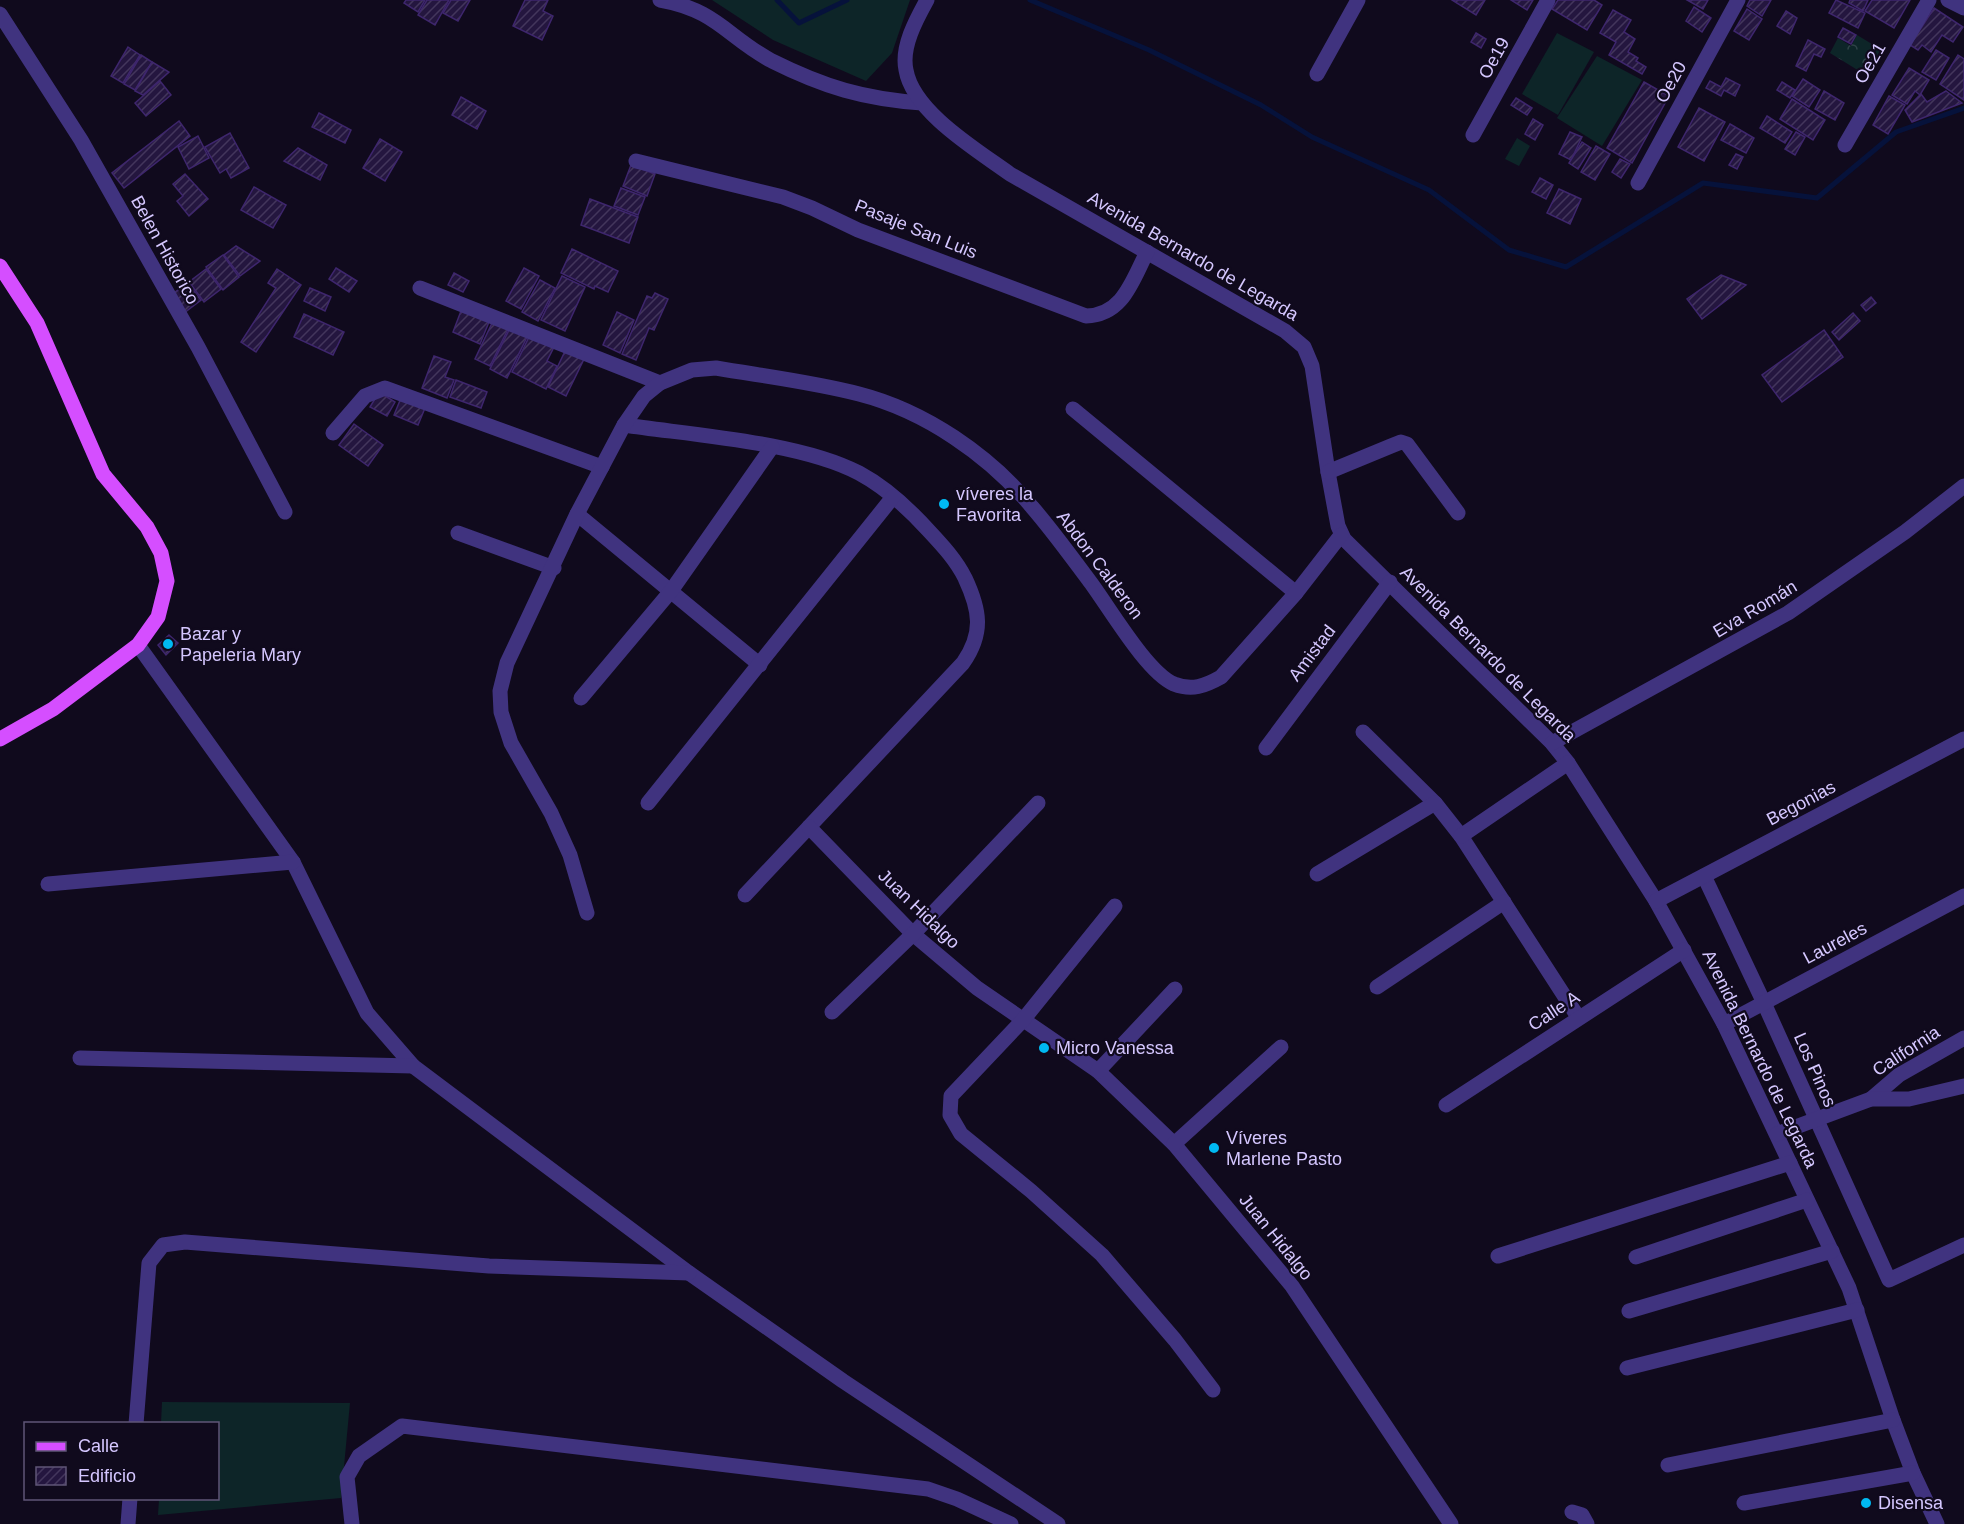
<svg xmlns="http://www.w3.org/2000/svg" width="1964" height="1524" font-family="Arial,sans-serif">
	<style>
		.grass { fill: #0d2528 }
		.forest { fill: url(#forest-crowns) }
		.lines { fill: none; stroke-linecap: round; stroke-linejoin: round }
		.stream { stroke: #06123b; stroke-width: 5 }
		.building { fill: url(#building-hatch); stroke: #3e266d; stroke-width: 1.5 }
		.minor { stroke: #40337f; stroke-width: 15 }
		.major { stroke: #d54eff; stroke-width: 15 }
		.poi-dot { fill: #00b9f2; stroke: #100a1d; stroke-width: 2 }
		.labels { text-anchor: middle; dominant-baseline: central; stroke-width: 4.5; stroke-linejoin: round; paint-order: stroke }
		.street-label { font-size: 18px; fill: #d5c7ff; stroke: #100a1d }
		.poi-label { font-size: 18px; fill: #d5c7ff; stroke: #100a1d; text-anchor: start }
	</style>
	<defs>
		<pattern id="forest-crowns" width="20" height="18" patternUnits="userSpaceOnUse" patternTransform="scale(1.5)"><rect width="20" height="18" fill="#0d2528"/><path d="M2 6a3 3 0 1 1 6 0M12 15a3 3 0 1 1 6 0" fill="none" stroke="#2f4348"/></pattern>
		<pattern id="building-hatch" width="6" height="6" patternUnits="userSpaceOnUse" patternTransform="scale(1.5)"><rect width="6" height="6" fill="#24163f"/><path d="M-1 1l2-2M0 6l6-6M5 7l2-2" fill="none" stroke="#43365c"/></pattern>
	</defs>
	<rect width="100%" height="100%" fill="#100a1d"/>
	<!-- grass -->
	<g class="grass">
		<polygon points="712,0 910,0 892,53 866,81 773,40"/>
		<polygon points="1557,33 1594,52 1558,115 1522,94"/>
		<polygon points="1597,56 1642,80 1602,146 1557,118"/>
		<polygon points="1517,138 1530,146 1519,166 1505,159"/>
		<polygon points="162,1402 350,1403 341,1498 158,1515 159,1499 218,1498 218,1424 161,1423"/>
	</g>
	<!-- forest -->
	<polygon class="forest" points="1857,35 1885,52 1869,77 1830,53 1838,38 1851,46"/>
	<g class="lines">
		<!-- stream -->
		<g class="stream">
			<polyline points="777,0 799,23 847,0"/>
			<polyline points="1030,0 1149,50 1261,105 1312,137 1429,190 1509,250 1566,267 1703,183 1817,198 1896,132 1964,108"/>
		</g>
	</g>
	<!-- building -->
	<g class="building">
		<polygon points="406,0 425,0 418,12 404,3"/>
		<polygon points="427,0 449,0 435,25 418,15"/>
		<polygon points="451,0 470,0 458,21 443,13"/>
		<polygon points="525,0 548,0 543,11 553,16 542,40 513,26"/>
		<polygon points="1452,0 1485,0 1476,15"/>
		<polygon points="1511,0 1533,0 1527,10"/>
		<polygon points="1558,0 1594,0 1602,5 1587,30 1552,9"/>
		<polygon points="1687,0 1708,0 1703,9"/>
		<polygon points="1750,0 1771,0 1762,16 1747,6"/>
		<polygon points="1836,0 1865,13 1858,28 1829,13"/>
		<polygon points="1850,0 1868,0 1863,11 1849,3"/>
		<polygon points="1872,0 1910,0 1894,28 1865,11"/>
		<polygon points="1694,7 1711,18 1702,32 1686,21"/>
		<polygon points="1934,8 1963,27 1953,42 1942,35 1931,52 1922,45 1918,50 1910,45"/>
		<polygon points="1747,9 1762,19 1749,40 1734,31"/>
		<polygon points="1613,10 1631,20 1624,32 1635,39 1628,52 1638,58 1636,61 1646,67 1642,74 1609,55 1616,42 1600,33"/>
		<polygon points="1786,11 1797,18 1790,34 1777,26"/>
		<polygon points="1843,28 1856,35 1851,44 1838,37"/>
		<polygon points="1476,33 1486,39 1481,48 1471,42"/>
		<polygon points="1808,40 1825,49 1821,57 1814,54 1806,71 1796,66"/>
		<polygon points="128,47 140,55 123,83 111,76"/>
		<polygon points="1936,50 1949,58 1936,80 1922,72"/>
		<polygon points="141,55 152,62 135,90 124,84"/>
		<polygon points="1958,55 1964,59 1964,100 1940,84"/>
		<polygon points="152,62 169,72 143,95 135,91"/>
		<polygon points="1909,68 1929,80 1920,95 1915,91 1907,104 1892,95"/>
		<polygon points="1726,78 1740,85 1735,96 1724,90 1721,96 1706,88 1710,81 1721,87"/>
		<polygon points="1803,79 1820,90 1809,107 1792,96"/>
		<polygon points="160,81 171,95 146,116 135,103"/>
		<polygon points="1644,82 1669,96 1632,163 1607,148"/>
		<polygon points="1782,82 1795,90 1790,98 1777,90"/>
		<polygon points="1824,91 1844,103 1835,120 1815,109"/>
		<polygon points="1946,91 1962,103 1912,122 1905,110 1921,94 1927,102"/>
		<polygon points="1889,96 1905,105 1888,134 1873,125"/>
		<polygon points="461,97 486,111 477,129 452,115"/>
		<polygon points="1516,98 1532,108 1527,115 1511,105"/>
		<polygon points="1792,99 1825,120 1813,140 1780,119"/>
		<polygon points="1699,108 1725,122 1704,161 1678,147"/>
		<polygon points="319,113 351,130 345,143 312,127"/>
		<polygon points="1767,116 1792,132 1785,143 1760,128"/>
		<polygon points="1533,119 1543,125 1535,140 1525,134"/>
		<polygon points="179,121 190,136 124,188 112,173"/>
		<polygon points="1730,124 1754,138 1746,153 1721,140"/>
		<polygon points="1570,132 1582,137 1571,160 1559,154"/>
		<polygon points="1796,132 1805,137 1795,155 1785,149"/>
		<polygon points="230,133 249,168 231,178 226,169 220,173 205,147"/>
		<polygon points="198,136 209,158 189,169 178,147"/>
		<polygon points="380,139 402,152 385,181 363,168"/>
		<polygon points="1582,142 1591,148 1578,169 1569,163"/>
		<polygon points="1596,146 1610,154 1595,180 1581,172"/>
		<polygon points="298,148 327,165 320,180 284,161"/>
		<polygon points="1736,154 1743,157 1737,169 1729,165"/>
		<polygon points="1620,159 1630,164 1621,178 1612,172"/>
		<polygon points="631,165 655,174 647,196 623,186"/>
		<polygon points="185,174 208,199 189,216 177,201 183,196 173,184"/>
		<polygon points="1540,178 1553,185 1546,199 1532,192"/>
		<polygon points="254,187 286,205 273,228 241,210"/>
		<polygon points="621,188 645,197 638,215 614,206"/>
		<polygon points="1559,189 1581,199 1570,224 1547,213"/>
		<polygon points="590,199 638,217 629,243 581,225"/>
		<polygon points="236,246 260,261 240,276 224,255"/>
		<polygon points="572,249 618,271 608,292 595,286 594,289 561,273"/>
		<polygon points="223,255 239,277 223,290 206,267"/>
		<polygon points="336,268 357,281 349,292 329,279"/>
		<polygon points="524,268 539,276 521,309 506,301"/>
		<polygon points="206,269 221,289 204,302 189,282"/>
		<polygon points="277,269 301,285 256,352 241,342 276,288 268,283"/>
		<polygon points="454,273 469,281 463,292 448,285"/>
		<polygon points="1721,275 1746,285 1702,319 1687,299"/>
		<polygon points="562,276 585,287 565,331 541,320"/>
		<polygon points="540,280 555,288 538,321 522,312"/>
		<polygon points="188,283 201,300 184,313 171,295"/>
		<polygon points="310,288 331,297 325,311 304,301"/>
		<polygon points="655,293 668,299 654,330 649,328 636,360 622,354 647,296 652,298"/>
		<polygon points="1871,297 1876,303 1866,311 1861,305"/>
		<polygon points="461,311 489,322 480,344 453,332"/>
		<polygon points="617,312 634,320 620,353 603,345"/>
		<polygon points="1853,313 1860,321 1839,340 1832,332"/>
		<polygon points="304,314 344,332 333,355 294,337"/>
		<polygon points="493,321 508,329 490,366 475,359"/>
		<polygon points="511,326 528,335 507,378 490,369"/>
		<polygon points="1824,330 1843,357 1782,402 1762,375"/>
		<polygon points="531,333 555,345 547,361 557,366 546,389 512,372"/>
		<polygon points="567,347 585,357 566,396 548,387"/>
		<polygon points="434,356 451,362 445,377 454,380 447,398 422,388"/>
		<polygon points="456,380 487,392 481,408 450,397"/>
		<polygon points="379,392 395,402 387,416 370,407"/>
		<polygon points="401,398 425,408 418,425 394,415"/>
		<polygon points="354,424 383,445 368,466 339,445"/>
		<polygon points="169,635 178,643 166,655 158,645"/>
	</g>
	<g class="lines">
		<!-- minor -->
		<g class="minor">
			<path d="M660 0C717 10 727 37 772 61 824 87 864 99 922 103"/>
			<path d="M927 0C916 20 901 47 906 70 913 112 977 150 1010 174L1285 331 1304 347 1312 366 1328 472 1338 526 1344 539 1552 743 1568 763 1656 901 1724 1024 1849 1288 1893 1420 1913 1473 1937 1524"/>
			<polyline points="1948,0 1964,8"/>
			<polyline points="0,14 81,140 198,347 285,512"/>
			<polyline points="1317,74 1358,0"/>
			<polyline points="1473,135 1548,0"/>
			<polyline points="1845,145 1929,0"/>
			<path d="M636 161 783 197 812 208 858 230 1086 316C1123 315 1132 281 1147 252"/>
			<polyline points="1638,183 1738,0"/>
			<polyline points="420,288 660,383"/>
			<polyline points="1073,409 1296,593"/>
			<path d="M624 425C692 435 800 442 859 473 885 487 910 510 929 531 943 546 956 560 965 578 980 610 984 633 963 663L745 895"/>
			<polyline points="333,433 365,396 385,388 602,467"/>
			<polyline points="1328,472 1391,446 1401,442 1407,444 1458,513"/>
			<polyline points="577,514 760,665"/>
			<polyline points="458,533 554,568"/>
			<polyline points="138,645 293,862 367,1013 413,1066 689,1273 843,1381 1058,1524"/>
			<polyline points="581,698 671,591 772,447"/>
			<polyline points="1363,732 1435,803 1461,836 1578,1017"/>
			<polyline points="1552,743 1788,613 1905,532 1964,486"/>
			<polyline points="1266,748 1390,582"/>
			<polyline points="648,803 893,497"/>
			<polyline points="809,827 913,934 977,988 1098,1071 1174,1144 1292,1286 1451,1524"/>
			<polyline points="1461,836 1568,763"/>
			<polyline points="1317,874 1435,803"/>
			<polyline points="1704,876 1764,1003 1889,1280 1964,1245"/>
			<polyline points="48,884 293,862"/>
			<polyline points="1656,901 1964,739"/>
			<polyline points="1115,906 1023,1020 951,1096 950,1115 961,1134 1031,1191 1102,1255 1175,1340 1213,1390"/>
			<path d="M587 913 570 855 551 813 511 743 501 712 500 691 507 663 577 514 624 425 644 396 660 383 692 370 716 368C763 376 813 382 859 394 925 411 989 455 1032 507 1052 530 1070 555 1088 579 1108 605 1146 672 1174 684 1192 691 1205 686 1221 677L1296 593 1341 535"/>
			<polyline points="1377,987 1504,902"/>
			<polyline points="832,1012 913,934 1038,803"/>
			<polyline points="1724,1024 1964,896"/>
			<polyline points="80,1058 413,1066"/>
			<polyline points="1098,1071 1175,989"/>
			<polyline points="1871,1099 1899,1075 1964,1038"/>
			<polyline points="1446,1105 1684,950"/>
			<polyline points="1777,1134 1871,1099 1909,1099 1964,1086"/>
			<polyline points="1174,1144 1281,1047"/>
			<polyline points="1498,1256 1790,1163"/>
			<polyline points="1636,1257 1807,1200"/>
			<polyline points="1629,1311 1832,1251"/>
			<polyline points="1627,1368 1857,1310"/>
			<polyline points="136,1424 149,1263 163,1245 185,1242 489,1266 689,1273"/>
			<polyline points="1668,1465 1893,1420"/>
			<polyline points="1744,1503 1913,1473"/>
			<polyline points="1572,1512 1582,1515 1587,1524"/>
			<polyline points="128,1524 130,1498"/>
			<polyline points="352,1524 347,1477 359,1456 402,1426 928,1489 957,1499 1011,1524"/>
		</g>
		<!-- major -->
		<polyline class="major" points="0,266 37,323 103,474 147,527 161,553 167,581 158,617 138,645 53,709 0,739"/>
	</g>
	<!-- markers -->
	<g class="poi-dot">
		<circle cx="944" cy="504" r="6"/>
		<circle cx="168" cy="644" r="6"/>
		<circle cx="1044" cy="1048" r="6"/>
		<circle cx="1214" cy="1148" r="6"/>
		<circle cx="1866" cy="1503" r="6"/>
	</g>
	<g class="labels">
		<!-- street labels -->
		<g class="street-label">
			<text transform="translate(1494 58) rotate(-61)">Oe19</text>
			<text transform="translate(1870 63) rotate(-60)">Oe21</text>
			<text transform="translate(1671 82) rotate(-61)">Oe20</text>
			<text transform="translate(916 229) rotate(22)">Pasaje San Luis</text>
			<text transform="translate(165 250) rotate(61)">Belen Historico</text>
			<text transform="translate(1193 256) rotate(30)">Avenida Bernardo de Legarda</text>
			<text transform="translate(1100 565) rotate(53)">Abdon Calderon</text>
			<text transform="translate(1755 609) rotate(-31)">Eva Román</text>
			<text transform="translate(1312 653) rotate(-53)">Amistad</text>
			<text transform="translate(1488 654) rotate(45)">Avenida Bernardo de Legarda</text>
			<text transform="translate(1801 803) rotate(-28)">Begonias</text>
			<text transform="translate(919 909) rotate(44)">Juan Hidalgo</text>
			<text transform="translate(1835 943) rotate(-28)">Laureles</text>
			<text transform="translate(1554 1011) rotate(-33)">Calle A</text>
			<text transform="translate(1906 1051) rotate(-33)">California</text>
			<text transform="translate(1760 1059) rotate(64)">Avenida Bernardo de Legarda</text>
			<text transform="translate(1815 1070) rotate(66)">Los Pinos</text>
			<text transform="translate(1276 1237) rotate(51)">Juan Hidalgo</text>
		</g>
		<!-- poi labels -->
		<g class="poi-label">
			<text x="956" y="494">víveres la<tspan x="956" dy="21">Favorita</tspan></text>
			<text x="180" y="634">Bazar y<tspan x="180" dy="21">Papeleria Mary</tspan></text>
			<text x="1056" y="1048">Micro Vanessa</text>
			<text x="1226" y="1138">Víveres<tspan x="1226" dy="21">Marlene Pasto</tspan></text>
			<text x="1878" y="1503">Disensa</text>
		</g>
	</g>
	<!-- legend -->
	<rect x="24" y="1422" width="195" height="78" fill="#100a1d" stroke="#5f5677" stroke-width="1.5"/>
	<rect x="36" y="1442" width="30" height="9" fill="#d54eff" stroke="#5f5677" stroke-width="1.5"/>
	<text x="78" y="1452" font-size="18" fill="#d5c7ff">Calle</text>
	<rect x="36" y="1467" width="30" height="18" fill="url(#building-hatch)" stroke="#5f5677" stroke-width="1.5"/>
	<text x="78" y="1482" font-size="18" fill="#d5c7ff">Edificio</text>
</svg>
